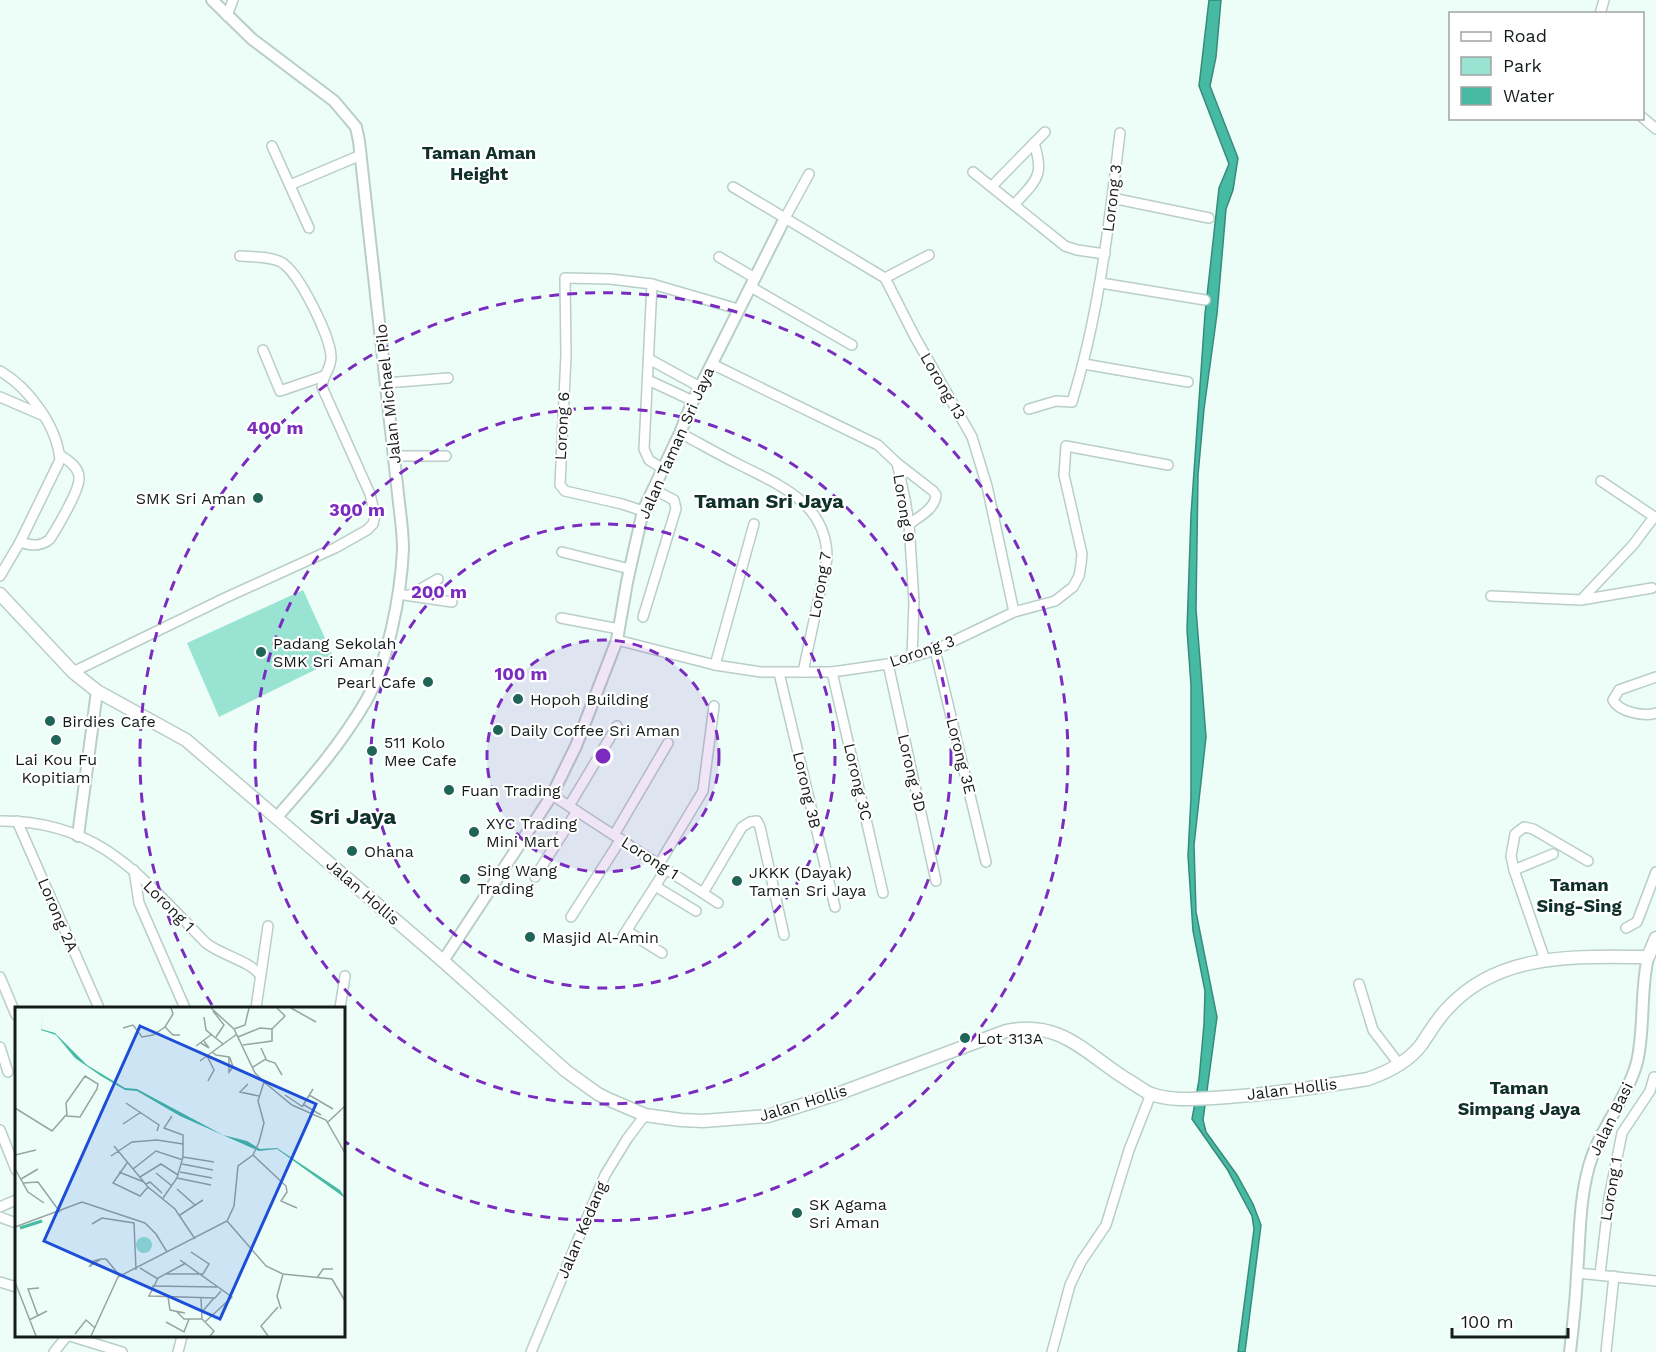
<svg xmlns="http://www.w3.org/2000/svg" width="1656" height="1352" font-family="'Work Sans',sans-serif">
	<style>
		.green { fill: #98e3d1 }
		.water { fill: #46baa3; stroke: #378b7a; stroke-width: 1.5 }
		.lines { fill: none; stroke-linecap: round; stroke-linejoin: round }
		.minor-casing { stroke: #b9cec8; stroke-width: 12 }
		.tertiary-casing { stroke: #b9cec8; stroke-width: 14 }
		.secondary-casing { stroke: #b9cec8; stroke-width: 15 }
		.minor { stroke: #fff; stroke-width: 9 }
		.tertiary { stroke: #fff; stroke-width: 10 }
		.secondary { stroke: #fff; stroke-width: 12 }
		.ring { fill: none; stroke: #7b2cbf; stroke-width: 3; stroke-dasharray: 10 8 }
		.poi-dot { fill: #1e6457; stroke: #fff; stroke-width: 2 }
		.labels { text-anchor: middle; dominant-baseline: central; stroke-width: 4.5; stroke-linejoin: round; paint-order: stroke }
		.street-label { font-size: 16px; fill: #151c1a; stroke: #fff }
		.poi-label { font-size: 16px; fill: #151c1a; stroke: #fff; text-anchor: start }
		.neighbourhood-label { font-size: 18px; font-weight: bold; fill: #10312a; stroke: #fff }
		.quarter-label { font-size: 20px; font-weight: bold; fill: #10312a; stroke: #fff }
		.district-label { font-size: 22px; font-weight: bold; fill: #10312a; stroke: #fff }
		.inset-river { fill: none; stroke: #46baa3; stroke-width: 3 }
		.inset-road { fill: none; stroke: #97a4a0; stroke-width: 1.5 }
		.view { fill: #1d4ed8; fill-opacity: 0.15; stroke: #1d4ed8; stroke-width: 3 }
		.inset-edge { fill: none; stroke: #151c1a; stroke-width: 3 }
		.centre { fill: #7b2cbf; stroke: #fff; stroke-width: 3 }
		.ring-label { font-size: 18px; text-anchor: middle; font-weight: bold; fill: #7b2cbf; stroke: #fff; stroke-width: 4.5; stroke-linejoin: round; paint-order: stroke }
	</style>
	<rect width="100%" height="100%" fill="#edfef9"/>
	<!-- green -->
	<polygon class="green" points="303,590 335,660 219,717 187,643"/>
	<!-- water -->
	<polygon class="water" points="1209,0 1221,0 1216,57 1210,86 1238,158 1233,190 1226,209 1217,314 1204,409 1198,475 1196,609 1206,737 1194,845 1196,912 1217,1017 1203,1120 1206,1132 1237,1175 1253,1204 1261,1225 1245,1352 1238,1352 1254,1229 1252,1216 1227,1169 1192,1119 1199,1080 1204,1024 1205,991 1193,931 1188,856 1191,797 1191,685 1187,630 1191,515 1205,314 1219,188 1229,164 1199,86"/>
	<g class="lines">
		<defs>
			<g id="minor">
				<polyline points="1600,14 1604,0"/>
				<polyline points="227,16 233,0"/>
				<polyline points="1642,117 1656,129"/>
				<polyline points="272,146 309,228"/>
				<polyline points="973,172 1065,246 1077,250 1105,254"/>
				<polyline points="290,185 361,155"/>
				<polyline points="992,186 1045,132"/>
				<polyline points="733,187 885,278 915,337 972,437 987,486 1014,612"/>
				<polyline points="1112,198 1209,218"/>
				<path d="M1014 205C1036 180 1045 177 1034 143"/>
				<polyline points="785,218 809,174"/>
				<polyline points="719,257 755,278"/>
				<polyline points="885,278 929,255"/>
				<polyline points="1101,283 1205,300"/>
				<polyline points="652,284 644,449 649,460 663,469"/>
				<polyline points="751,287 852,345"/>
				<polyline points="263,350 280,391 324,376"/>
				<polyline points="649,359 700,387"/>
				<polyline points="712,364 878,445 897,463 905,499 909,524 914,602 912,657"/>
				<polyline points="1084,364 1188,382"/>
				<path d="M0 371C29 388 57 426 60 460L20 542 0 576"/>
				<polyline points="648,380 693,401"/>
				<polyline points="386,383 448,378"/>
				<polyline points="0,397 42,415"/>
				<path d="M1029 409 1056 401 1072 402C1099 315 1109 224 1120 133"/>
				<path d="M680 433C699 443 718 454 738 464 780 485 828 504 827 559L803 672"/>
				<polyline points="394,456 446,456"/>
				<path d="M897 463 933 491 936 495C935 509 919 517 909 524"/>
				<polyline points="1601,481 1656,518"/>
				<polyline points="643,511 622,504 565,491 560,485 566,355 565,278 610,279 652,284 738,309"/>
				<path d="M20 542C31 546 41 547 50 539 57 528 79 491 79 479 80 468 68 460 60 455"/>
				<polyline points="562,552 630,569"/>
				<polyline points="398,594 452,602"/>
				<polyline points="410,595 438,579"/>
				<polyline points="1491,596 1581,600 1633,545 1654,517"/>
				<polyline points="1581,600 1652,588"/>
				<polyline points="643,617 676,509 674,500 653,489"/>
				<polyline points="561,618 619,629"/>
				<polyline points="617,640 715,665 761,672 832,672 888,664 935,650 1014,612 1055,601 1073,587 1079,576 1081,564 1082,554 1064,475 1066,446 1168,465"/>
				<polyline points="935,650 986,862"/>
				<polyline points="888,664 936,881"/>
				<polyline points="715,665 754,524"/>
				<path d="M73 672 225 598 335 548 367 530 373 524 375 515 370 494 322 387C322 376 332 368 331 356 330 336 299 272 281 262 269 256 253 257 240 256"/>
				<polyline points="832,672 883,893"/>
				<polyline points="779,673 835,907"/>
				<path d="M1656 677 1619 690 1613 700C1619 712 1644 717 1656 713"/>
				<polyline points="552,795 718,903"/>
				<polyline points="569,806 617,726"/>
				<path d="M0 821C100 820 142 878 206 943 221 955 250 961 260 975"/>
				<polyline points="17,821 99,1008"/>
				<polyline points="614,835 668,743"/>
				<polyline points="659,864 703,791 714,706"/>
				<polyline points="134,870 139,903 185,1008"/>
				<polyline points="1514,870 1553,854"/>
				<polyline points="535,877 577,811"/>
				<polyline points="655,886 696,911"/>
				<polyline points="703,893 742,827 750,822 757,821 760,827 784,935"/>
				<polyline points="571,917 621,839"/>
				<polyline points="1626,928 1637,922 1656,872"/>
				<polyline points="627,931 662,953"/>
				<polyline points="623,936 666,869"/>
				<polyline points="1545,960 1514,870 1511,856 1515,834 1524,827 1533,829 1588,861"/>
				<polyline points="0,977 16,1015"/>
				<polyline points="1359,984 1373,1030 1399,1064"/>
				<polyline points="256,1008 268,926"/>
				<polyline points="340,1008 345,976"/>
				<polyline points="0,1047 8,1072"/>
				<polyline points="0,1130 16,1170"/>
				<polyline points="0,1207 16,1200"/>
				<polyline points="0,1217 16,1223"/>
				<polyline points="1577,1273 1656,1281"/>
				<polyline points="1600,1274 1609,1198 1622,1133 1650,1091 1654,1077"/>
				<polyline points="0,1282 16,1287"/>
				<polyline points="70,1336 122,1352"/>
				<polyline points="54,1352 67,1336"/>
				<polyline points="178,1352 182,1336"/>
				<polyline points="531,1352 605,1175 627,1139 645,1115"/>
				<polyline points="1052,1352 1070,1285 1081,1262 1106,1225 1129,1150 1151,1094"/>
				<polyline points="1606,1352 1614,1276"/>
			</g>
			<g id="tertiary">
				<path d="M212 0 252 39 334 101 356 127 359 141 399 503C401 519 403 534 403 549 401 595 388 662 366 701 341 744 309 781 276 818"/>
				<polyline points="78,836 97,691"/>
				<polyline points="443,961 552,795 576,746 617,640 627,582 643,511 680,433 693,401 785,218"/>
				<path d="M1570 1352C1573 1326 1576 1300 1577 1274 1580 1237 1579 1202 1589 1166 1600 1128 1627 1099 1637 1062 1645 1028 1640 991 1648 957"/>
			</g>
			<path id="secondary" d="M0 594 73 672 97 691 186 740 443 961 566 1071 598 1094 610 1100 645 1115 681 1120 703 1121 768 1116 840 1093 1006 1031C1063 1019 1087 1056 1131 1082 1138 1086 1144 1091 1151 1094 1171 1101 1194 1099 1214 1098 1266 1095 1317 1087 1368 1079 1388 1072 1408 1062 1421 1045 1430 1032 1437 1019 1448 1008 1500 951 1578 957 1648 957L1656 938"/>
		</defs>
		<!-- minor casing -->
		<use href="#minor" class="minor-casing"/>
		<!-- tertiary casing -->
		<use href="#tertiary" class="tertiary-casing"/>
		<!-- secondary casing -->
		<use href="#secondary" class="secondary-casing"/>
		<!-- minor -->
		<use href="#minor" class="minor"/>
		<!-- tertiary -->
		<use href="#tertiary" class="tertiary"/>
		<!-- secondary -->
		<use href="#secondary" class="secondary"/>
	</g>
	<!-- distance rings -->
	<circle cx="603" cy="756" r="116" fill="#7b2cbf" fill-opacity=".12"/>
	<g class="ring">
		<circle cx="603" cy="756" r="116"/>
		<circle cx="603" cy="756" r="232"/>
		<circle cx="603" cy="756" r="348"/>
		<path d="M212 1005A464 464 0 1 1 344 1141"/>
	</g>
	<!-- markers -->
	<g class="poi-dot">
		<circle cx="258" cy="498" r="6"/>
		<circle cx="261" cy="652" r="6"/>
		<circle cx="428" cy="682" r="6"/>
		<circle cx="518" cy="699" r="6"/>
		<circle cx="50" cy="721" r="6"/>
		<circle cx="498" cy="730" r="6"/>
		<circle cx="56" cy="740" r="6"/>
		<circle cx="372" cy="751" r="6"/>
		<circle cx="449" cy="790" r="6"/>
		<circle cx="474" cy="832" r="6"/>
		<circle cx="352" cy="851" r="6"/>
		<circle cx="465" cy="879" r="6"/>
		<circle cx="737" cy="881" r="6"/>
		<circle cx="530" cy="937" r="6"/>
		<circle cx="965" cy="1038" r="6"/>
		<circle cx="797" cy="1213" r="6"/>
	</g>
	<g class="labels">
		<!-- street labels -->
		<g class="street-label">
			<text transform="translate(1112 198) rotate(-83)">Lorong 3</text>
			<text transform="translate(943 386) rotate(60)">Lorong 13</text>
			<text transform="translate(388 394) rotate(-96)">Jalan Michael Pilo</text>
			<text transform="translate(562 426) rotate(-87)">Lorong 6</text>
			<text transform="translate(676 443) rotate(-66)">Jalan Taman Sri Jaya</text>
			<text transform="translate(904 508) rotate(81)">Lorong 9</text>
			<text transform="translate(820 585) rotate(-80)">Lorong 7</text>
			<text transform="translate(922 651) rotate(-19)">Lorong 3</text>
			<text transform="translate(961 756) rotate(76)">Lorong 3E</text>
			<text transform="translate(912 773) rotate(77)">Lorong 3D</text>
			<text transform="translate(858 782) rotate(77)">Lorong 3C</text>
			<text transform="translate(807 790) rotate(77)">Lorong 3B</text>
			<text transform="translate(650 858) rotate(33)">Lorong 1</text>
			<text transform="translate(363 892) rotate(41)">Jalan Hollis</text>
			<text transform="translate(169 906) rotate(45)">Lorong 1</text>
			<text transform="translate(58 915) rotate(67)">Lorong 2A</text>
			<text transform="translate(1292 1089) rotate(-7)">Jalan Hollis</text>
			<text transform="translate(803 1103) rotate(-17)">Jalan Hollis</text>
			<text transform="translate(1611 1119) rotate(-64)">Jalan Basi</text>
			<text transform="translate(1611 1189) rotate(-80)">Lorong 1</text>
			<text transform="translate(582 1230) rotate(-67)">Jalan Kedang</text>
		</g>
		<!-- poi labels -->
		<g class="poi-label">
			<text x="246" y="498" text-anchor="end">SMK Sri Aman</text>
			<text x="273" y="643">Padang Sekolah<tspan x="273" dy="18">SMK Sri Aman</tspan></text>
			<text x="416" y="682" text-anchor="end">Pearl Cafe</text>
			<text x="530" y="699">Hopoh Building</text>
			<text x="62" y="721">Birdies Cafe</text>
			<text x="510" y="730">Daily Coffee Sri Aman</text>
			<text x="384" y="742">511 Kolo<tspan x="384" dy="18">Mee Cafe</tspan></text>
			<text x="56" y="759" text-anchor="middle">Lai Kou Fu<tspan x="56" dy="18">Kopitiam</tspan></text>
			<text x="461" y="790">Fuan Trading</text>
			<text x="486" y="823">XYC Trading<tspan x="486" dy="18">Mini Mart</tspan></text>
			<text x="364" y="851">Ohana</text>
			<text x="477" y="870">Sing Wang<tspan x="477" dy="18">Trading</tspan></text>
			<text x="749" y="872">JKKK (Dayak)<tspan x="749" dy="18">Taman Sri Jaya</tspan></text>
			<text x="542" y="937">Masjid Al-Amin</text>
			<text x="977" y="1038">Lot 313A</text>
			<text x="809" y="1204">SK Agama<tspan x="809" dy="18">Sri Aman</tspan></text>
		</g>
		<!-- neighbourhood labels -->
		<g class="neighbourhood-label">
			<text x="479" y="152">Taman Aman<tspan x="479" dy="21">Height</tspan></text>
			<text x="1579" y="884">Taman<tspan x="1579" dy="21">Sing-Sing</tspan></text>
			<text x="1519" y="1087">Taman<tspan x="1519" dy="21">Simpang Jaya</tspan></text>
		</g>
		<!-- quarter labels -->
		<g class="quarter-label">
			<text x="769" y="501">Taman Sri Jaya</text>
		</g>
		<!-- district labels -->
		<g class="district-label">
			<text x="353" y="816">Sri Jaya</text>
		</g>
	</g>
	<!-- overview -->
	<g transform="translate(15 1007)">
		<rect width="330" height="330" fill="#edfef9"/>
		<path d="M121 238a8 8 0 1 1 16 0a8 8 0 1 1-16 0Z" fill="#98e3d1"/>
		<path d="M29 1 26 22 40 26 72 58 110 81 122 82 208 128 232 134 245 142 262 141 325 183 330 191 262 142 244 144 165 109 122 84 110 83 86 69 60 51 41 28 26 23Z" fill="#46baa3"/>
		<path class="inset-river" d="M5 221 27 214"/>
		<path class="inset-road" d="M276 1 301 15M198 4 209 18 201 30M189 10 191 23 208 37M150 20 158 28H165M108 21 118 18 127 30 138 28 150 20 158 7 156 1M219 22 230 18 234 1M257 22 270 9 262 1M223 30 245 21 257 22V34L228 38M186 36 194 41 189 34M181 39 197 27M197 45 201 48 214 50 215 51 218 60 214 65V50M192 49 199 63 193 74M251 53 260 56 267 68M185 54 222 27M238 60 251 52 246 41M70 69 83 77 82 82 65 110 52 109 51 96ZM249 75 277 98 311 113 330 146M233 77 225 85 244 89M270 88 288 100M294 88 318 102M111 96 144 118 142 124M289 98 306 108M287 100 298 82M0 101 37 124 51 108M313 115 330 99M108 117 126 105M99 139 133 180 160 202 180 232M0 148 21 143M238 148 271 179 272 185 266 194 282 201M96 149 117 135 142 133 168 137M168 150 199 155M112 156 98 176 125 189 133 180M167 157 198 163M0 162 13 185 29 196M118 162 141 144 168 153M104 165 129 175M165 165 197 171M141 166 157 179M125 170 146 157 163 168M162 171 196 178M6 172 23 162M8 176 23 175 45 205M131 177 135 175 147 186M162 182 180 198M148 191 162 171 168 150V128L149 121 157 109M165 208 188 193M212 214 251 259 268 267 317 272 330 294M77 217 87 211 119 216 121 263M0 220 67 195 130 216 141 227 152 245M176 245 194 257 188 267M86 252 74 260 79 254 86 252H91L105 269M165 253 217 290 190 315M171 256 143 271 134 289 200 291 206 284M125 261 143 272M152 267H188M302 271 308 262H318M0 275 21 329M137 279 202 280M153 290 155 303 170 306M186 291 187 312 199 324 195 329M266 302 262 289 268 267M162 305 169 312H187M187 305 199 291M23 309 13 282 24 281M14 313 32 304M151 315 169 325 174 312M60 327 71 313 80 321M76 329 103 270 212 214 219 199 223 159 238 148 244 135 249 116 243 94 249 75 240 66 219 22 196 1M253 329 246 319 263 300"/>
		<path class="view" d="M125 19 301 97 205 312 29 234Z"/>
		<rect width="330" height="330" class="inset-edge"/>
	</g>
	<circle cx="603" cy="756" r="9" class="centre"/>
	<g class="ring-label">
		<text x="275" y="434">400 m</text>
		<text x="357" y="516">300 m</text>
		<text x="439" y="598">200 m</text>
		<text x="521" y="680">100 m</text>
	</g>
	<!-- legend -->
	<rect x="1449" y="12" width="195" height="108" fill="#ffffff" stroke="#a1a4a3" stroke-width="1.5"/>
	<rect x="1461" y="32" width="30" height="9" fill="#ffffff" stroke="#a1a4a3" stroke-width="1.5"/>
	<text x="1503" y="42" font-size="18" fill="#151c1a">Road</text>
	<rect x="1461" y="57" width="30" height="18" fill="#98e3d1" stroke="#a1a4a3" stroke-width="1.5"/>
	<text x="1503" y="72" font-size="18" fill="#151c1a">Park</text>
	<rect x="1461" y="87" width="30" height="18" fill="#46baa3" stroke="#a1a4a3" stroke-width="1.5"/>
	<text x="1503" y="102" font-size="18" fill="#151c1a">Water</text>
	<!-- scale -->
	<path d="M1452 1328v9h116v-9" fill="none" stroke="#151c1a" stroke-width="3"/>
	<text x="1461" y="1328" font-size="18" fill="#151c1a" stroke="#ffffff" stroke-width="4.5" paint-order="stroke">100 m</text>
</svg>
